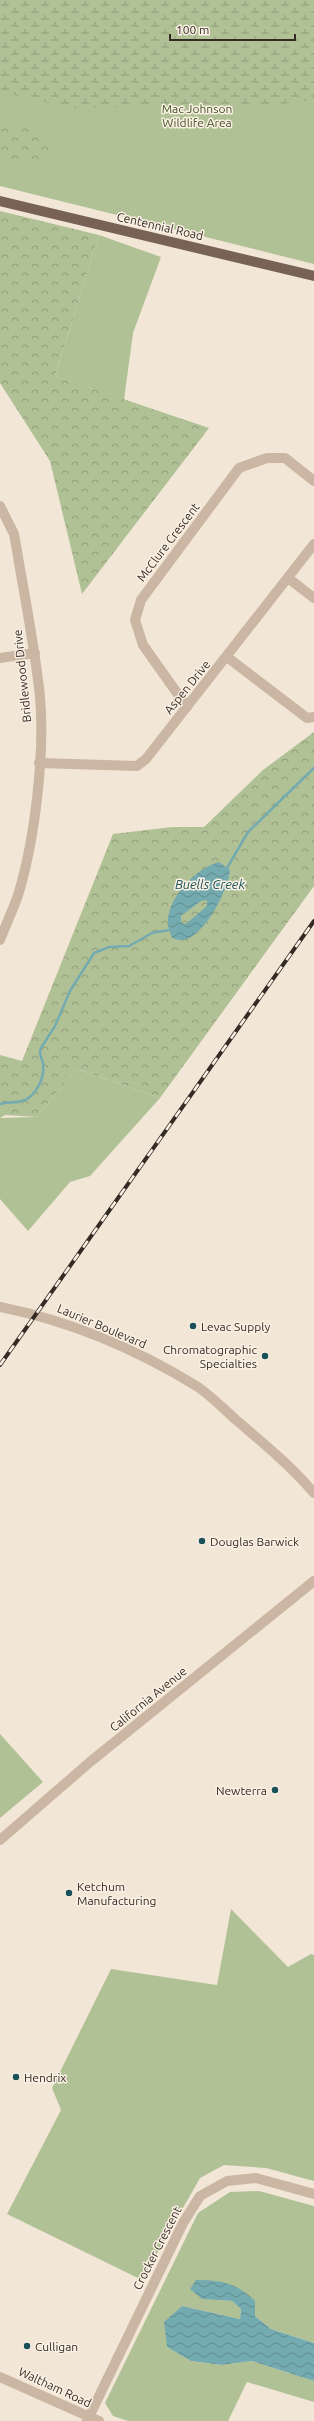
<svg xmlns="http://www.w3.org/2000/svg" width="314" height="2421" font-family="Ubuntu,sans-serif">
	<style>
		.green { fill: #b1c196 }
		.forest { fill: url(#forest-crowns) }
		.wetland { fill: url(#wetland-marsh) }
		.water { fill: url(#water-waves); fill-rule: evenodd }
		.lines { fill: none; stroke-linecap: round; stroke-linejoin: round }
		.stream { stroke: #74abb0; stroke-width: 2.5 }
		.minor { stroke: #cab6a2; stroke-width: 10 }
		.major { stroke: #776255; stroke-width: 10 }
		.rail-casing { stroke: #352b25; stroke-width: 4 }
		.rail { stroke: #faf0e3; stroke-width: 2.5; stroke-dasharray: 8; stroke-linecap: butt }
		.poi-dot { fill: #195158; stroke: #faf0e3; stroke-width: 1.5 }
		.labels { text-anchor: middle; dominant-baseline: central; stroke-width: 3; stroke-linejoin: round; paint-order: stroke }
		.park-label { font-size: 12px; fill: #425428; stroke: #faf0e3 }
		.street-label { font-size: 12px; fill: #352b25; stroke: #faf0e3 }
		.poi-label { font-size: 12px; fill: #352b25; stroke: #faf0e3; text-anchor: start }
		.water-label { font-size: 13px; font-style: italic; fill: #195158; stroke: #faf0e3 }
	</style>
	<defs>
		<pattern id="forest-crowns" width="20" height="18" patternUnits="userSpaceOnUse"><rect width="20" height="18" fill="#b1c196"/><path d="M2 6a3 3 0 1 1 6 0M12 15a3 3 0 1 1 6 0" fill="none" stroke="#919d7a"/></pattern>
		<pattern id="wetland-marsh" width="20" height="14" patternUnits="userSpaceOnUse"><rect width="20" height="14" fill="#b1c196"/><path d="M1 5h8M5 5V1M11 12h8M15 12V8" fill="none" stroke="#919d7a"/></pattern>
		<pattern id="water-waves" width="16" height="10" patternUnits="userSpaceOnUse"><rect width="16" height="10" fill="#74abb0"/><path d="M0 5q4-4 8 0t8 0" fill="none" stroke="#608b8f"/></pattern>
	</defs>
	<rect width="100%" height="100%" fill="#f2e6d6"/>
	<!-- green -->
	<g class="green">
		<polygon points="0,0 314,0 314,264 0,186"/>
		<polygon points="99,235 161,257 133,333 124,400 55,376"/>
		<polygon points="77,1069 160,1098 90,1176 70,1182 28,1231 0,1199 0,1118 36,1117"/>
		<polygon points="0,1734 43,1782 0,1818"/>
		<polygon points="231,1909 288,1967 311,1954 314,1955 314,2181 266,2168 224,2165 200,2178 142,2280 7,2214 61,2110 52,2088 111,1969 217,1985"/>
		<polygon points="259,2191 314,2206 314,2343 271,2329 255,2316 255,2301 202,2299 232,2301 241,2309 240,2319 182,2306 167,2347 191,2361 222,2365 252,2361 314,2381 314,2402 247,2382 228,2421 128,2421 113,2416 105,2403 198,2213 230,2192"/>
	</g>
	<!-- forest -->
	<g class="forest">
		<polygon points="0,120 24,126 48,144 49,157 32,165 0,158"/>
		<polygon points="0,211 99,235 55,376 209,428 82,594 50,461 0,383"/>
		<polygon points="314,732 314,886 160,1098 77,1069 36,1117 5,1115 0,1118 0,1055 22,1061 113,834 172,827 204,827 263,770"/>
	</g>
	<!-- wetland -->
	<polygon class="wetland" points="0,0 314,0 314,100 282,104 71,108 17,96 0,90"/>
	<!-- water -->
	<g class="water">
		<path d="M219 862 230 870C228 890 207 931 187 939 182 941 178 940 172 938 171 934 168 928 168 923 167 898 196 868 219 862ZM207 900V906L187 923 184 924 181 922V916L201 901Z"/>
		<path d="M196 2280C221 2280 237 2283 255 2301V2316L271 2329 314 2343V2381L252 2361 222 2365 191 2361 167 2347 164 2322 182 2306 240 2319 241 2309 232 2301 202 2299 190 2289Z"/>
	</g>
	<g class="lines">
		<!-- stream -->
		<g class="stream">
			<polyline points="227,868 248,832 314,768"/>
			<path d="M0 1104C7 1102 15 1103 22 1101 36 1097 45 1078 43 1063 42 1058 38 1054 41 1048L55 1026 70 991 94 953 109 947 129 946 152 933 169 930"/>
		</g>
		<!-- minor -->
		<g class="minor">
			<path d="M0 506 14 534 17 551C25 599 35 648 40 697 45 753 35 838 19 892 14 908 6 924 0 940"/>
			<polyline points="288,578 314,598"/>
			<polyline points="227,657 307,718 314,717"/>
			<polyline points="0,658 35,653"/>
			<polyline points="187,707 143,645 135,620 141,600 239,468 267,458 285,458 314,481"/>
			<polyline points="39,763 137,766 146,759 314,544"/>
			<path d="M0 1307C70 1321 138 1350 198 1387 211 1396 223 1408 235 1419 263 1443 290 1465 314 1493"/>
			<polyline points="0,1840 90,1762 314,1581"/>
			<polyline points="0,2377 99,2421"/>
			<polyline points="87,2421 183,2223 200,2196 227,2181 256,2178 314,2194"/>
		</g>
		<!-- major -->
		<polyline class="major" points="0,201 314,276"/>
		<defs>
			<polyline id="rail" points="0,1365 314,921"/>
		</defs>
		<!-- rail casing -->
		<use href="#rail" class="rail-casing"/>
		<!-- rail -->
		<use href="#rail" class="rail"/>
	</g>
	<!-- markers -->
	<g class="poi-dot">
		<circle cx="193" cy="1326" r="4"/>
		<circle cx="265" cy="1356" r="4"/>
		<circle cx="202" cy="1541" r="4"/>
		<circle cx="275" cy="1790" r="4"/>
		<circle cx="69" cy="1893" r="4"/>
		<circle cx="16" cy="2077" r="4"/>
		<circle cx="27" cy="2346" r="4"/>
	</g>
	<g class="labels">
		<!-- park labels -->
		<g class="park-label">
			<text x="197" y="108">Mac Johnson<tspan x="197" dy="14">Wildlife Area</tspan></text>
		</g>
		<!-- street labels -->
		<g class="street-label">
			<text transform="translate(160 226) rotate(13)">Centennial Road</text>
			<text transform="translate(168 542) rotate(-53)">McClure Crescent</text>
			<text transform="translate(22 676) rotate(-96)">Bridlewood Drive</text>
			<text transform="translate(187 687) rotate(-51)">Aspen Drive</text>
			<text transform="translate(102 1326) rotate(23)">Laurier Boulevard</text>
			<text transform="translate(148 1699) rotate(-39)">California Avenue</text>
			<text transform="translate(157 2248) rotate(-63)">Crocker Crescent</text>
			<text transform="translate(55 2387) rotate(25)">Waltham Road</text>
		</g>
		<!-- poi labels -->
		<g class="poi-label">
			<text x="201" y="1326">Levac Supply</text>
			<text x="257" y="1349" text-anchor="end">Chromatographic<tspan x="257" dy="14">Specialties</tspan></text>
			<text x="210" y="1541">Douglas Barwick</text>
			<text x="267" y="1790" text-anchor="end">Newterra</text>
			<text x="77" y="1886">Ketchum<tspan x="77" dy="14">Manufacturing</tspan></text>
			<text x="24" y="2077">Hendrix</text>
			<text x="35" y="2346">Culligan</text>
		</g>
		<!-- water labels -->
		<g class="water-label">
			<text x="210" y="884">Buells Creek</text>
		</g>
	</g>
	<!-- scale -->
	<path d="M170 34v6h125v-6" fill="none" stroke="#352b25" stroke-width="2"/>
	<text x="176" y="34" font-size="12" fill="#352b25" stroke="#faf0e3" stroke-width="3" paint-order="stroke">100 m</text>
</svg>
